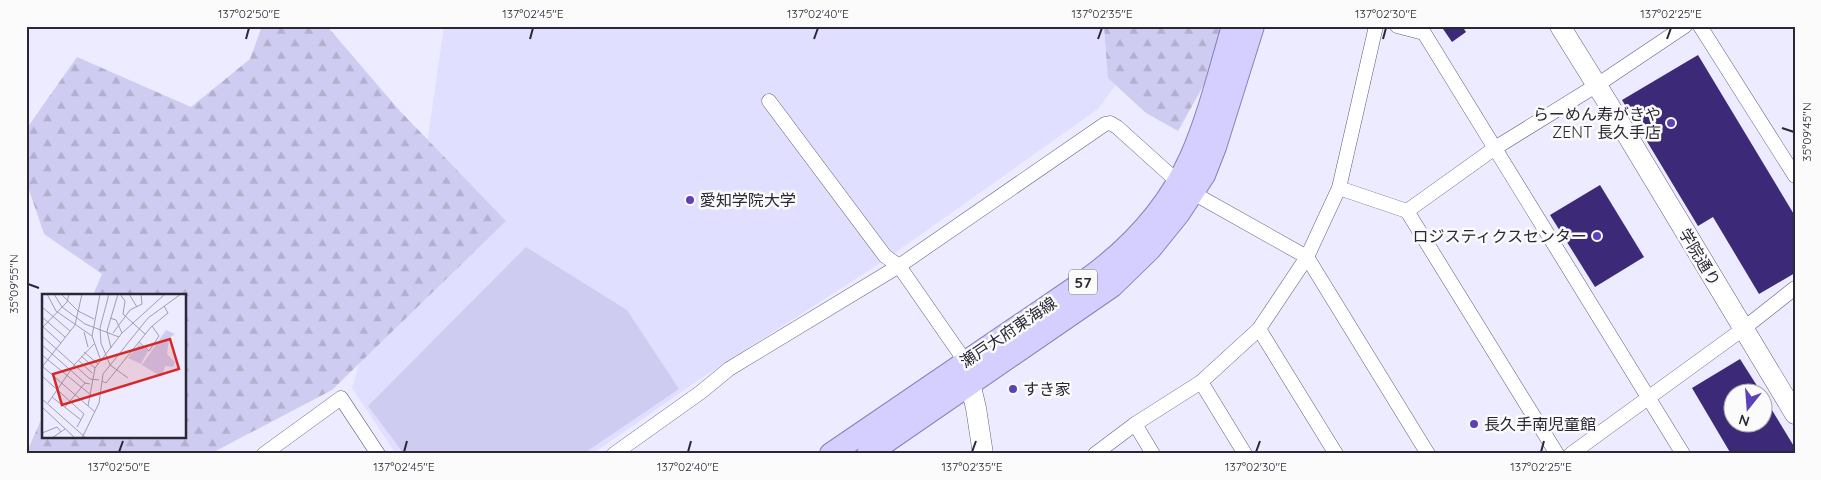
<svg xmlns="http://www.w3.org/2000/svg" width="1821" height="480" font-family="Quicksand,'Noto Sans JP',sans-serif">
	<style>
		.built { fill: #e1dfff }
		.grass { fill: #cfccf1 }
		.forest { fill: url(#forest-firs) }
		.building { fill: #3c2a79 }
		.lines { fill: none; stroke-linecap: round; stroke-linejoin: round }
		.street-casing { stroke: #62607b; stroke-width: 15 }
		.secondary-casing { stroke: #62607b; stroke-width: 21 }
		.primary-casing { stroke: #8680b7; stroke-width: 24 }
		.street { stroke: #fff; stroke-width: 14 }
		.secondary { stroke: #fff; stroke-width: 20 }
		.primary { stroke: #d4cffe; stroke-width: 22 }
		.ticks { fill: none; stroke: #292834; stroke-width: 2 }
		.poi-dot { fill: #5d41b9; stroke: #fbfbfb; stroke-width: 2 }
		.labels { text-anchor: middle; dominant-baseline: central; stroke-width: 5; stroke-linejoin: round; paint-order: stroke }
		.shield { fill: #fbfbfb; stroke: #686770; stroke-width: 1 }
		.shield-label { font-size: 15px; font-weight: bold; fill: #292834 }
		.poi-label { font-size: 16px; fill: #292834; stroke: #fbfbfb; text-anchor: start }
		.street-label { font-size: 16px; fill: #292834; stroke: #fbfbfb }
		.inset-road { fill: none; stroke: #9f9dae; stroke-width: 1 }
		.view { fill: #d62828; fill-opacity: 0.15; stroke: #d62828; stroke-width: 2.5 }
		.inset-edge { fill: none; stroke: #292834; stroke-width: 2.5 }
		.neatline { fill: none; stroke: #292834; stroke-width: 2 }
		.ticks-label { font-size: 12px; text-anchor: middle; fill: #292834 }
	</style>
	<defs>
		<pattern id="forest-firs" width="22" height="20" patternUnits="userSpaceOnUse" patternTransform="scale(1.25)"><rect width="22" height="20" fill="#cfccf1"/><path d="M5 1l3.5 6h-7zM16 11l3.5 6h-7z" fill="#b2afcf"/></pattern>
	</defs>
	<rect width="100%" height="100%" fill="#edebff"/>
	<!-- built -->
	<polygon class="built" points="444,26 1158,26 1098,109 882,262 700,379 592,454 396,454 352,388 428,137"/>
	<!-- grass -->
	<polygon class="grass" points="526,247 627,310 679,389 583,454 404,454 368,406"/>
	<!-- forest -->
	<g class="forest">
		<polygon points="262,26 327,26 399,110 506,221 332,390 210,454 26,454 44,413 44,436 185,436 185,295 93,295 102,274 44,234 26,181 27,128 77,57 191,107 250,59"/>
		<polygon points="1104,26 1221,26 1206,81 1178,131 1146,113 1108,78"/>
	</g>
	<!-- building -->
	<g class="building">
		<polygon points="1441,26 1462,26 1466,32 1452,42"/>
		<polygon points="1698,55 1795,216 1795,273 1759,294 1713,217 1698,226 1622,100"/>
		<polygon points="1600,185 1644,257 1595,287 1550,215"/>
		<polygon points="1740,359 1761,392 1734,392 1734,422 1764,422 1764,397 1795,448 1795,454 1731,454 1692,388"/>
	</g>
	<g class="lines">
		<defs>
			<g id="street">
				<polyline points="1397,26 1424,33 1683,454"/>
				<polyline points="1700,26 1795,176"/>
				<polyline points="769,101 885,256 899,266 965,361 967,368"/>
				<polyline points="1339,188 1407,211 1557,454"/>
				<polyline points="1193,193 1307,257 1428,454"/>
				<polyline points="1407,211 1495,148 1597,85 1685,26"/>
				<polyline points="1259,329 1336,454"/>
				<polyline points="1201,382 1245,454"/>
				<polyline points="1135,424 1153,454"/>
				<polyline points="264,454 341,398 378,454"/>
				<polyline points="614,454 701,392 729,369 899,266 1105,124 1110,123 1117,127 1178,182"/>
				<polyline points="1095,454 1135,424 1201,382 1259,329 1307,257 1339,188 1376,26"/>
				<polyline points="1571,454 1743,329 1795,288"/>
			</g>
			<g id="secondary">
				<polyline points="1560,26 1606,100 1795,414"/>
				<polyline points="970,383 976,408 983,454"/>
			</g>
			<g id="primary">
				<path d="M831 454 1085 281C1130 249 1168 208 1191 157 1209 116 1220 70 1233 26"/>
				<polyline points="868,454 1112,286 1150,249 1179,213 1204,175 1215,147 1253,26"/>
			</g>
		</defs>
		<!-- street casing -->
		<use href="#street" class="street-casing"/>
		<!-- secondary casing -->
		<use href="#secondary" class="secondary-casing"/>
		<!-- primary casing -->
		<use href="#primary" class="primary-casing"/>
		<!-- street -->
		<use href="#street" class="street"/>
		<!-- secondary -->
		<use href="#secondary" class="secondary"/>
		<!-- primary -->
		<use href="#primary" class="primary"/>
	</g>
	<!-- ticks -->
	<path class="ticks" d="M246 39 249 28M530 39 533 28M814 39 818 28M1098 39 1102 28M1383 39 1386 28M1667 39 1671 28M1782 128 1794 132M28 284 39 288M119 452 123 441M404 452 407 441M688 452 691 441M972 452 976 441M1256 452 1260 441M1541 452 1544 441"/>
	<!-- markers -->
	<g class="poi-dot">
		<circle cx="1671" cy="123" r="5"/>
		<circle cx="690" cy="200" r="5"/>
		<circle cx="1597" cy="236" r="5"/>
		<circle cx="1013" cy="389" r="5"/>
		<circle cx="1474" cy="424" r="5"/>
	</g>
	<g class="labels">
		<!-- shield labels -->
		<rect class="shield" x="1069" y="269.5" width="28" height="25" rx="4"/>
		<g class="shield-label">
			<text x="1083" y="282">57</text>
		</g>
		<!-- poi labels -->
		<g class="poi-label">
			<text x="1661" y="114" text-anchor="end">らーめん寿がきや<tspan x="1661" dy="18">ZENT 長久手店</tspan></text>
			<text x="700" y="200">愛知学院大学</text>
			<text x="1587" y="236" text-anchor="end">ロジスティクスセンター</text>
			<text x="1023" y="389">すき家</text>
			<text x="1484" y="424">長久手南児童館</text>
		</g>
		<!-- street labels -->
		<g class="street-label">
			<text transform="translate(1700 257) rotate(59)">学院通り</text>
			<text transform="translate(1008 332) rotate(-34)">瀬戸大府東海線</text>
		</g>
	</g>
	<!-- overview -->
	<g transform="translate(42 294)">
		<rect width="144" height="144" fill="#edebff"/>
		<path d="M97 50 106 57 99 70 86 64Z" fill="#cfccf1"/>
		<path d="M124 36 133 40 127 44 125 60 133 68 131 73 123 72 120 83 100 71Z" fill="#cfccf1"/>
		<path class="inset-road" d="M5 0 14 17 50 42M12 0 20 13 43 30 77 43M19 0 36 17 52 25M58 0 50 42 59 67M67 0 58 34 59 49 68 71 86 84M78 0 83 7 81 20 103 40M87 0 95 13M0 13 28 37M0 23 23 43M68 24 74 26 80 39M0 32 19 49M0 34 25 8 27 0M42 38 46 53M71 39 88 16 100 10 99 0M0 42 48 85 57 86M97 48 107 57 117 42 110 32M0 51 43 89 48 90M69 54 65 37 76 0M42 58 56 70M0 61 49 101M39 62 53 74M36 66 50 79M0 72 53 118M0 73 33 31 40 0M0 82 42 120 35 133M60 87 64 89 109 33 126 19 122 12M10 103 39 126M0 105 44 144M6 109 33 70 52 50M46 112 53 74 80 39 123 0M0 113 33 144M23 113 43 89M0 139 15 133 19 138M10 144 23 135M40 144 57 109 61 80 106 24 139 0"/>
		<path class="view" d="M128 45 137 75 20 111 11 80Z"/>
		<rect width="144" height="144" class="inset-edge"/>
	</g>
	<!-- border -->
	<rect width="1821" height="480" fill="none" stroke="#fbfbfb" stroke-width="55"/>
	<!-- north arrow -->
	<g transform="translate(1748 408) rotate(197)"><circle r="24" fill="#fbfbfb" stroke="#a7a7ab"/>
	<path d="M0-4L9 19L0 12L-9 19Z" fill="#5d41b9"/>
	<text y="-8" font-size="14" font-weight="bold" text-anchor="middle" fill="#292834">N</text>
	</g>
	<rect x="28" y="28" width="1766" height="424" class="neatline"/>
	<g class="ticks-label">
		<text x="249" y="18">137°02'50"E</text>
		<text x="533" y="18">137°02'45"E</text>
		<text x="818" y="18">137°02'40"E</text>
		<text x="1102" y="18">137°02'35"E</text>
		<text x="1386" y="18">137°02'30"E</text>
		<text x="1671" y="18">137°02'25"E</text>
		<text transform="translate(1807 132) rotate(-90)" y="4">35°09'45"N</text>
		<text transform="translate(14 284) rotate(-90)" y="4">35°09'55"N</text>
		<text x="119" y="471">137°02'50"E</text>
		<text x="404" y="471">137°02'45"E</text>
		<text x="688" y="471">137°02'40"E</text>
		<text x="972" y="471">137°02'35"E</text>
		<text x="1256" y="471">137°02'30"E</text>
		<text x="1541" y="471">137°02'25"E</text>
	</g>
</svg>
